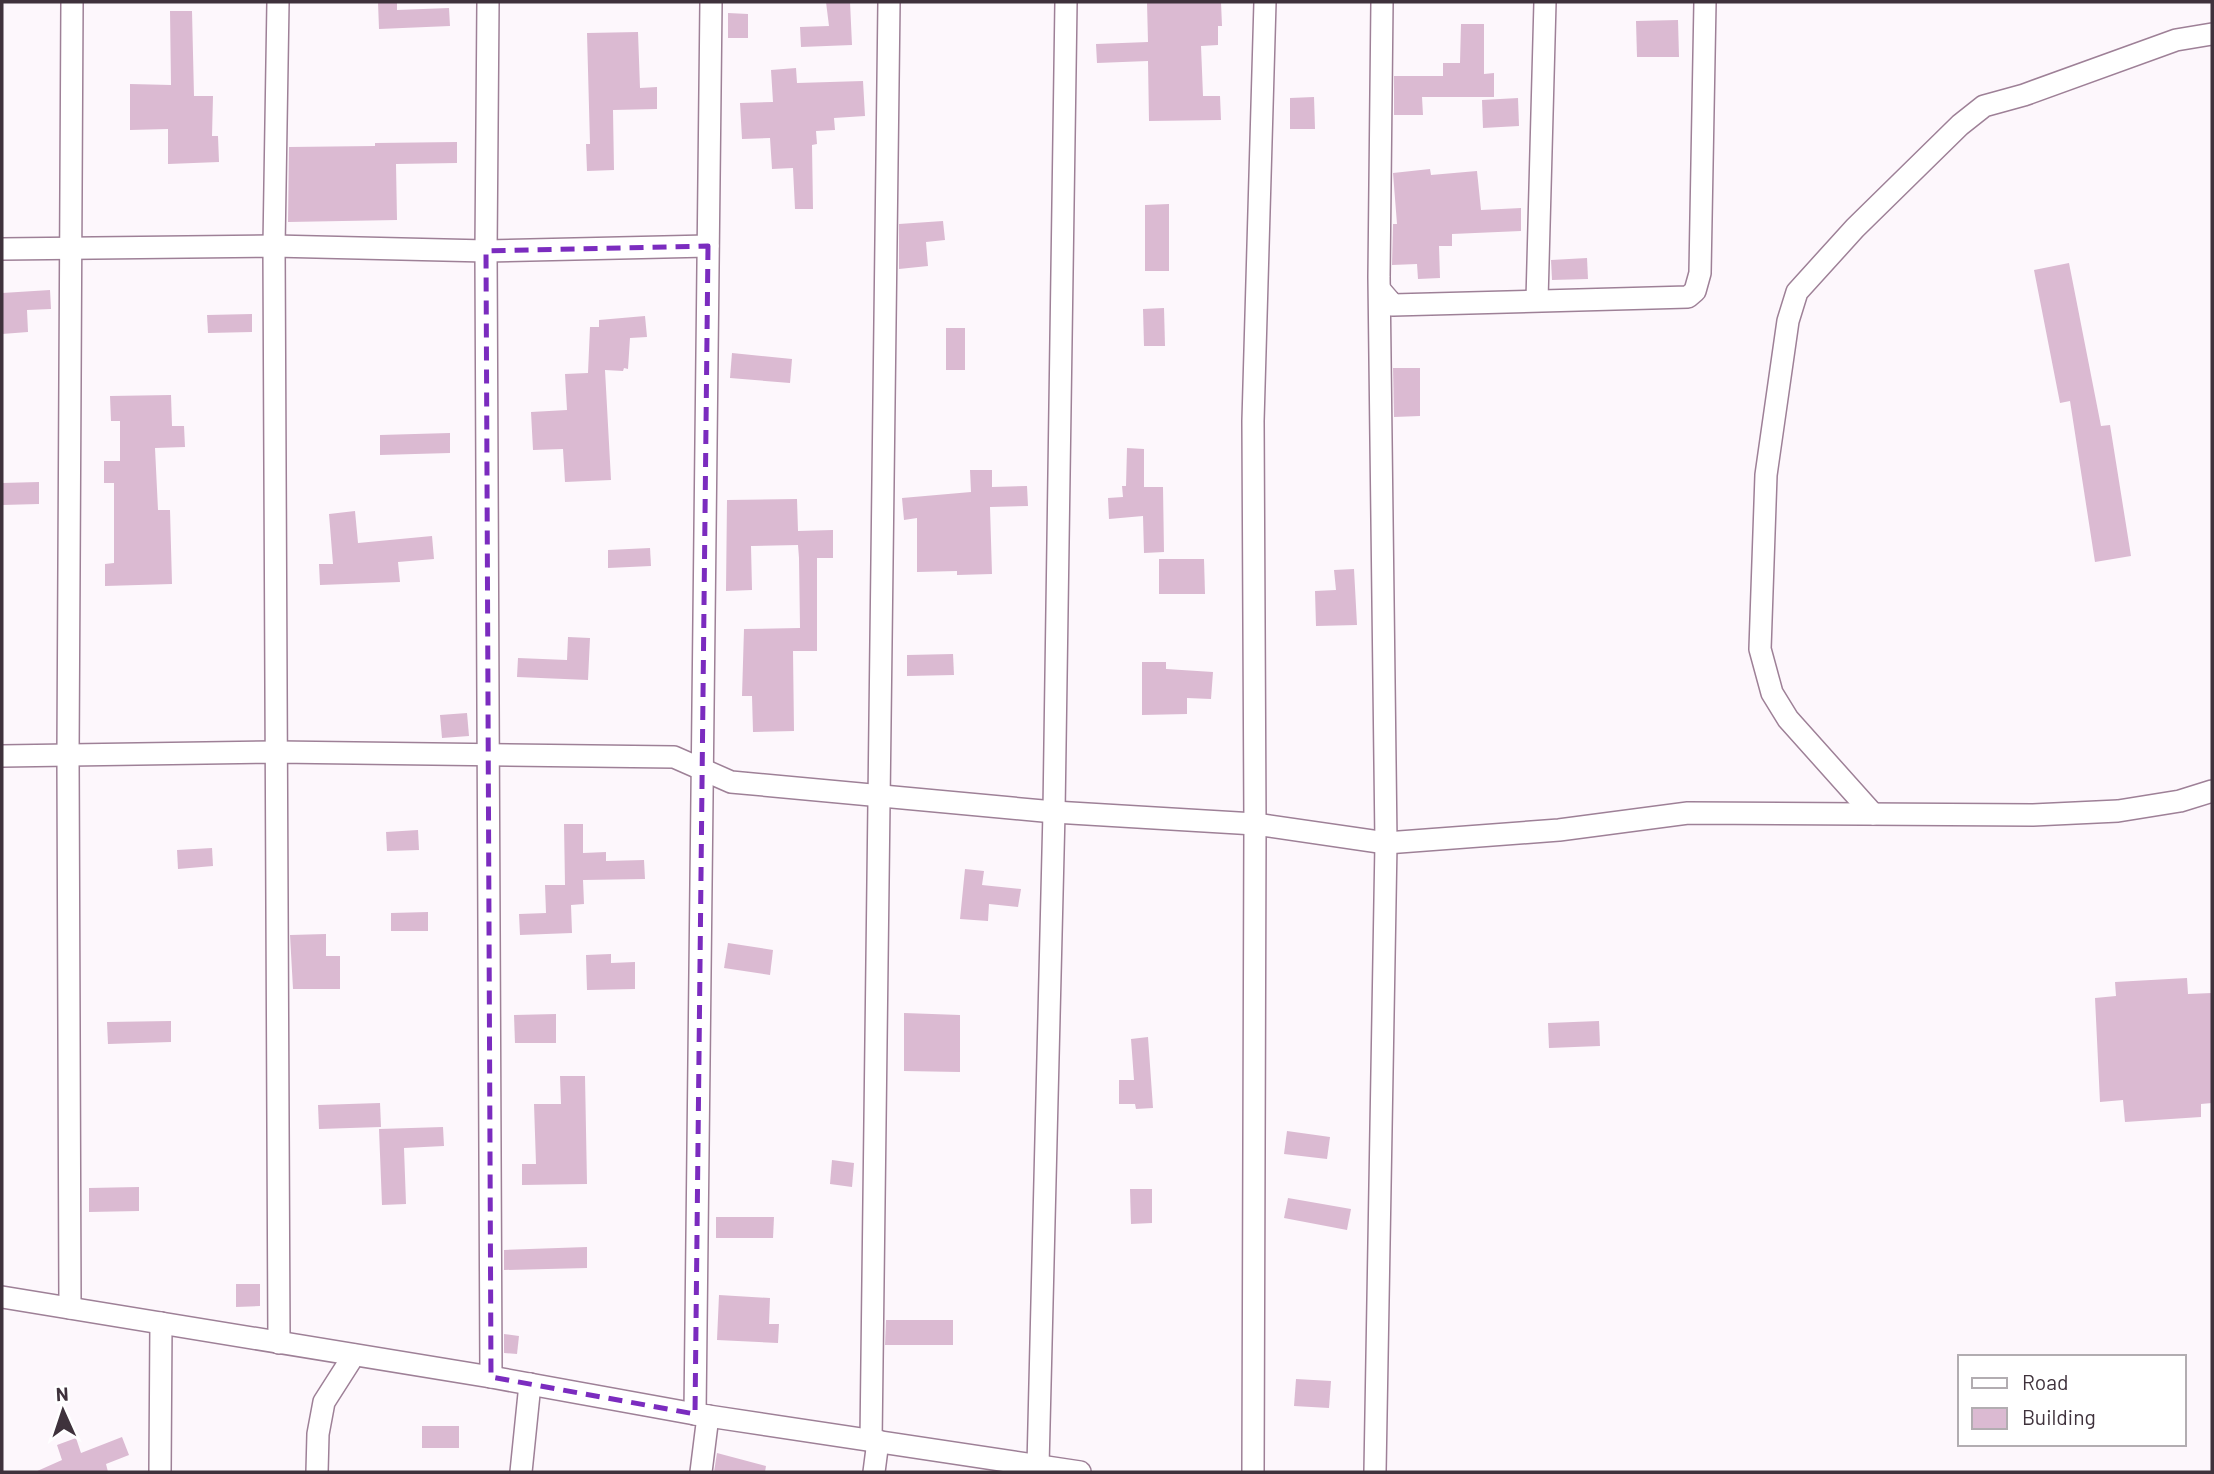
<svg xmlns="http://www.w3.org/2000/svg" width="2214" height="1474" font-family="Barlow,sans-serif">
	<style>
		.building { fill: #dbbad2 }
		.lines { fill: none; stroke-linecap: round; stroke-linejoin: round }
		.street-casing { stroke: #9e8097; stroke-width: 24 }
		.street { stroke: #fff; stroke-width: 21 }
		.marked { fill: none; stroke: #7b2cbf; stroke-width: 5; stroke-dasharray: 14 9; stroke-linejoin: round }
	</style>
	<rect width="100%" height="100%" fill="#fdf7fc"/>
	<!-- building -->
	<g class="building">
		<polygon points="378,2 397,2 397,10 449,8 450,26 379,29"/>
		<polygon points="826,2 850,2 852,45 801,47 800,27 829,26"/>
		<polygon points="1147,2 1221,2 1222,26 1218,26 1218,45 1201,46 1203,96 1220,96 1221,120 1149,121 1148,61 1097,63 1096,44 1148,42"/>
		<polygon points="170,11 192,11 194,96 213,96 212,136 218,136 219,162 168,164 168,129 130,130 130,84 171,85"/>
		<polygon points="728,13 748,14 748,38 728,38"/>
		<polygon points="1678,20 1679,57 1637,57 1636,21"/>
		<polygon points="1461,24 1484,24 1484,74 1494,73 1494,97 1422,97 1423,115 1394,115 1394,76 1443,76 1443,63 1460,63"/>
		<polygon points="638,32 640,88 657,87 657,109 613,110 614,170 587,171 586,144 590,144 587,33"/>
		<polygon points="796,68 797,83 863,81 865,116 834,118 835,130 816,131 817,144 812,145 813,209 795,209 793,168 772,169 770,138 742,139 740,103 773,102 771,70"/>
		<polygon points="1314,97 1315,129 1290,129 1290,98"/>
		<polygon points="1518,98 1519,126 1483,128 1482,100"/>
		<polygon points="457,142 457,163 396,164 397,220 288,222 289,147 375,146 375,143"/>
		<polygon points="1430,169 1431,175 1477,171 1481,210 1521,208 1521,231 1452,234 1452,246 1439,246 1440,278 1418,279 1417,264 1392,265 1393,224 1397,224 1393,173"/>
		<polygon points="1169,204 1169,271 1145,271 1145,205"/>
		<polygon points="943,221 945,240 926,242 928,266 899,269 899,224"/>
		<polygon points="1587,258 1588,279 1552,280 1551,260"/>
		<polygon points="2069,263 2101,426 2110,425 2131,556 2095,562 2070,401 2060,403 2034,270"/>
		<polygon points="50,290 51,309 27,310 28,332 2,334 2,293"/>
		<polygon points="1164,308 1165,346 1144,346 1143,309"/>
		<polygon points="252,314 252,332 208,333 207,315"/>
		<polygon points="645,316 647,337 630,338 628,369 624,368 623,371 605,370 611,480 565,482 563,449 533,450 531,412 567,410 565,374 588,373 590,327 599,327 599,320"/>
		<rect x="946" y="328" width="19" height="42"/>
		<polygon points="732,353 792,359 790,383 730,378"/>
		<polygon points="1393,368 1420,368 1420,416 1394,417"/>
		<polygon points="171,395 172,426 184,426 185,447 155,448 158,510 170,510 172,584 105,586 105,564 114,563 114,483 104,483 104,461 120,461 120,421 111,421 110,396"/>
		<polygon points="450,433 450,453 380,455 380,435"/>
		<polygon points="1127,448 1144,449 1144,487 1163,487 1164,552 1144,553 1143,516 1109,519 1108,498 1123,497 1122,486 1126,486"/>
		<polygon points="970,470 992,470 992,487 1027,486 1028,506 990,507 992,574 957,575 957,571 917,572 917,518 904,520 902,498 971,492"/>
		<polygon points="39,482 39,504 2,505 2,483"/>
		<polygon points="797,499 798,531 833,530 833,558 817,558 817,651 793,651 794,731 753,732 752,696 742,696 744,629 800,628 799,558 798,545 751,546 752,590 726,591 727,500"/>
		<polygon points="355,511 358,543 432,536 434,559 398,562 400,582 320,585 319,564 333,564 329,514"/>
		<polygon points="650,548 651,566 608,568 608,550"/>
		<polygon points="1159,559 1204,559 1205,594 1159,594"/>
		<polygon points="1354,569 1357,625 1316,626 1315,591 1336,590 1334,570"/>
		<polygon points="568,637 590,638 588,680 517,677 518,658 567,660"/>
		<polygon points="953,654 954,675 907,676 907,655"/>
		<polygon points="1142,662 1166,662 1166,669 1213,672 1211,699 1187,698 1187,714 1142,715"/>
		<polygon points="467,713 469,736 442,738 440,715"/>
		<polygon points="564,824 583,824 583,853 606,852 606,861 644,860 645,879 583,880 584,904 571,905 572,933 520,935 519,914 546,913 545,885 565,885"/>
		<polygon points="418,830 419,850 387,851 386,832"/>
		<polygon points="212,848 213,866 178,869 177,850"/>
		<polygon points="965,869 984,871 982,885 1021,889 1018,907 989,904 988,921 960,919"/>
		<polygon points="428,912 428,931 391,931 391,913"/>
		<polygon points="326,934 326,956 340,956 340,989 293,989 290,935"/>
		<polygon points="728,943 773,950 770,975 724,968"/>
		<polygon points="611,954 611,963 635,962 635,989 587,990 586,955"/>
		<polygon points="2187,978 2188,994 2212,993 2212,1103 2201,1104 2201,1117 2125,1122 2123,1100 2100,1102 2095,998 2116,996 2115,982"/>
		<polygon points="904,1013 960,1015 960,1072 904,1071"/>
		<polygon points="556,1014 556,1043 515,1043 514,1015"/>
		<polygon points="171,1021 171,1042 108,1044 107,1022"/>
		<polygon points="1599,1021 1600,1046 1549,1048 1548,1023"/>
		<polygon points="1148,1037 1153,1108 1136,1109 1135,1104 1119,1104 1119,1080 1134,1080 1131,1039"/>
		<polygon points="560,1076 585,1076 587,1184 522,1185 522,1164 536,1164 534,1104 561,1104"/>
		<polygon points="380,1103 381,1127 319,1129 318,1105"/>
		<polygon points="443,1127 444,1146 404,1148 406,1204 382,1205 379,1129"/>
		<polygon points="1287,1131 1330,1137 1327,1159 1284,1154"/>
		<polygon points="832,1160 854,1163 852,1187 830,1184"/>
		<polygon points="139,1187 139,1211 89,1212 89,1188"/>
		<polygon points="1130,1189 1152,1189 1152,1223 1131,1224"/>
		<polygon points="1288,1198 1351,1209 1347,1230 1284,1218"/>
		<polygon points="716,1217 774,1217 773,1238 716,1238"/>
		<polygon points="587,1247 587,1268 504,1270 504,1250"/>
		<polygon points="236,1284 260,1284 260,1306 236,1307"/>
		<polygon points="719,1295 770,1298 769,1324 779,1324 778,1343 717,1340"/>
		<polygon points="886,1320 953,1320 953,1345 885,1345"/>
		<polygon points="504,1334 519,1336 517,1354 504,1353"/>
		<polygon points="1296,1379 1331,1381 1329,1408 1294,1406"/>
		<rect x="422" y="1426" width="37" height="22"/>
		<polygon points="122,1437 129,1455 106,1464 108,1472 35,1472 62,1460 57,1445 76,1438 81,1453"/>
		<polygon points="717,1453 766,1466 765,1472 714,1472"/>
	</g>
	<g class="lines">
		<defs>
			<g id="street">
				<polyline points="278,2 274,246 279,1343"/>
				<polyline points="488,2 486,251 491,1377"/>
				<polyline points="2,249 274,246 486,251 708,246"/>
				<polyline points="1380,290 1393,305 1688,297 1695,291 1700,273 1705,2"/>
				<polyline points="1537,300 1545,2"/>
				<polyline points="2,756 277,752 674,757 731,782 1054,812 1255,824 1386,843 1559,830 1688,813 2033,815 2118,811 2180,801 2212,791"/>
				<polyline points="1873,814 1788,719 1772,693 1760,649 1766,475 1788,321 1797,292 1855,228 1960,125 1984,106 2024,95 2176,40 2212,34"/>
				<polyline points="2,1297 491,1377 695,1414 1080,1472"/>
				<polyline points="70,1308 68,755 72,2"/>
				<polyline points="695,1414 711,2"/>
				<polyline points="871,1441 889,2"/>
				<polyline points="1038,1466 1054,812 1066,2"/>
				<polyline points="160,1472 161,1323"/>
				<polyline points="317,1472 318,1434 324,1402 354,1355"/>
				<polyline points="521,1472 530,1384"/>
				<polyline points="701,1472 708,1416"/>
				<polyline points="874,1472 878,1441"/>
				<polyline points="1253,1472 1255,824 1253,421 1265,2"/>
				<polyline points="1375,1472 1386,843 1379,277 1382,2"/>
			</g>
		</defs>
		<!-- street casing -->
		<use href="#street" class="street-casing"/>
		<!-- street -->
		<use href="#street" class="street"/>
	</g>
	<!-- marked area -->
	<path class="marked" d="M708 246 695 1414 491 1377 486 251Z"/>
	<!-- border -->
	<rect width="2214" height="1474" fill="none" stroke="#3f323c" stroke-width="7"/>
	<!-- legend -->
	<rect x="1958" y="1355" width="228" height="91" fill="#ffffff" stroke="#b2adb1" stroke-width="2"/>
	<rect x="1972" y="1378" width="35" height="10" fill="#ffffff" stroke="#b2adb1" stroke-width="2"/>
	<text x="2022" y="1390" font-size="21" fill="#3f323c">Road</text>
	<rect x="1972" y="1408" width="35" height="21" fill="#dbbad2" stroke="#b2adb1" stroke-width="2"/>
	<text x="2022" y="1425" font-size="21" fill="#3f323c">Building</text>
	<!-- north arrow -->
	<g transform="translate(63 1411) rotate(357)" stroke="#ffffff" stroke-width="5" paint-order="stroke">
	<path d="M0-5L12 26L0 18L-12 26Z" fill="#3f323c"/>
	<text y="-10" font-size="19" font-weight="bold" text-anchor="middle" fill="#3f323c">N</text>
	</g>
</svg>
